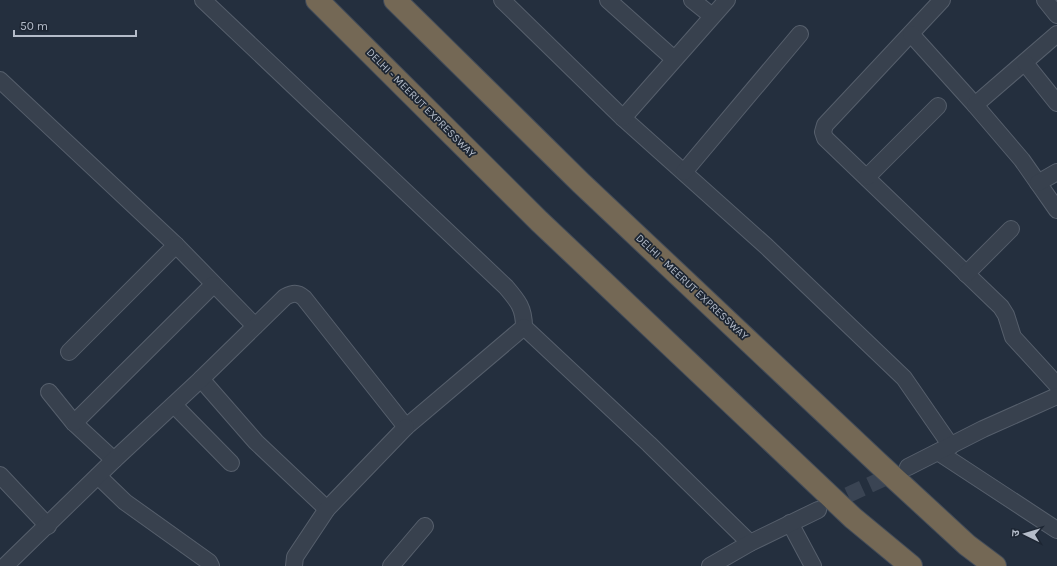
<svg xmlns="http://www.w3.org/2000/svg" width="1057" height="566" font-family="Karla,'Noto Sans Devanagari',sans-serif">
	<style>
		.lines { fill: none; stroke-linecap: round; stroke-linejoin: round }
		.minor-tunnel { stroke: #3a4453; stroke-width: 16; stroke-dasharray: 16 8; stroke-linecap: butt }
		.minor-casing { stroke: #565f6c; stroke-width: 18 }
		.highway-casing { stroke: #434c59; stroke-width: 24 }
		.minor { stroke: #38414e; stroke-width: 16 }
		.highway { stroke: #746855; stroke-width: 22 }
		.labels { text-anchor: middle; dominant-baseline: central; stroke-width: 3.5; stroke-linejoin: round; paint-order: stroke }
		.street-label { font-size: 11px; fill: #b4bcc9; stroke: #1d2633 }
	</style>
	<rect width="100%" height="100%" fill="#242f3e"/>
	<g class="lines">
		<!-- minor-tunnel -->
		<polyline class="minor-tunnel" points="826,505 900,471"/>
		<defs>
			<g id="minor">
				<path d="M203 0 506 287C518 301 524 308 524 327"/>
				<polyline points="502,0 623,118 766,246 904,378 951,446"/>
				<polyline points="608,0 674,59"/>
				<polyline points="692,0 712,16"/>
				<polyline points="942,0 825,125 823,132 825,138 1001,307 1006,315 1013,337 1057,385"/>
				<polyline points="1045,0 1057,15"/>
				<polyline points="911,34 975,105"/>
				<polyline points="1057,34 975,105 1022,160 1057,210"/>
				<polyline points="1025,63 1057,103"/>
				<polyline points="0,80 176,245 255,326"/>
				<polyline points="623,118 727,0"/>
				<polyline points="684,172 800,34"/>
				<polyline points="867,177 938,106"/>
				<polyline points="1038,183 1057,172"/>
				<polyline points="966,274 1011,229"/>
				<polyline points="69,352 176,245"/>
				<polyline points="201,379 256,442 327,509"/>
				<polyline points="49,392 74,423 114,460"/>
				<polyline points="174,405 231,463"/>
				<polyline points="74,423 213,285"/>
				<polyline points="938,452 1057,530"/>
				<polyline points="908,467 983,429 1057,396"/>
				<polyline points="0,475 48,526"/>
				<polyline points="98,476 125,502 209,562 211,566"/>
				<polyline points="790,523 813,566"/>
				<path d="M5 566 114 460 201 379 285 297C293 293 297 292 304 298L406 427 524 327 649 444 750 543"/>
				<polyline points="294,566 295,557 327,509 406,427"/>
				<polyline points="391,566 425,526"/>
				<polyline points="710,566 750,543 818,510"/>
			</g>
			<g id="highway">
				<polyline points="317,0 539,221 853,518 911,566"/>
				<polyline points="395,0 581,183 878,463 967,545 995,566"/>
			</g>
		</defs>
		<!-- minor casing -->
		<use href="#minor" class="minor-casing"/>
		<!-- highway casing -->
		<use href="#highway" class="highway-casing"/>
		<!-- minor -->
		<use href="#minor" class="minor"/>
		<!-- highway -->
		<use href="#highway" class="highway"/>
	</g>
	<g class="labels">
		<!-- street labels -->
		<g class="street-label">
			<text transform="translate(421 103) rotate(45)">DELHI - MEERUT EXPRESSWAY</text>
			<text transform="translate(692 287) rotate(43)">DELHI - MEERUT EXPRESSWAY</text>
		</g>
	</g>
	<!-- north arrow -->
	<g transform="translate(1025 534) rotate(275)" stroke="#1d2633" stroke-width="3" paint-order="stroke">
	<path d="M0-3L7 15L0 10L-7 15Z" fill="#b4bcc9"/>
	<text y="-6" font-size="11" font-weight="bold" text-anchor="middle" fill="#b4bcc9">उ</text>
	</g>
	<!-- scale -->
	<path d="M14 30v6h122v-6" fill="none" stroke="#b4bcc9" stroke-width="2"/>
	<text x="20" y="30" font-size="12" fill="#b4bcc9" stroke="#1d2633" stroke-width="3" paint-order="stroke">50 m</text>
</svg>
